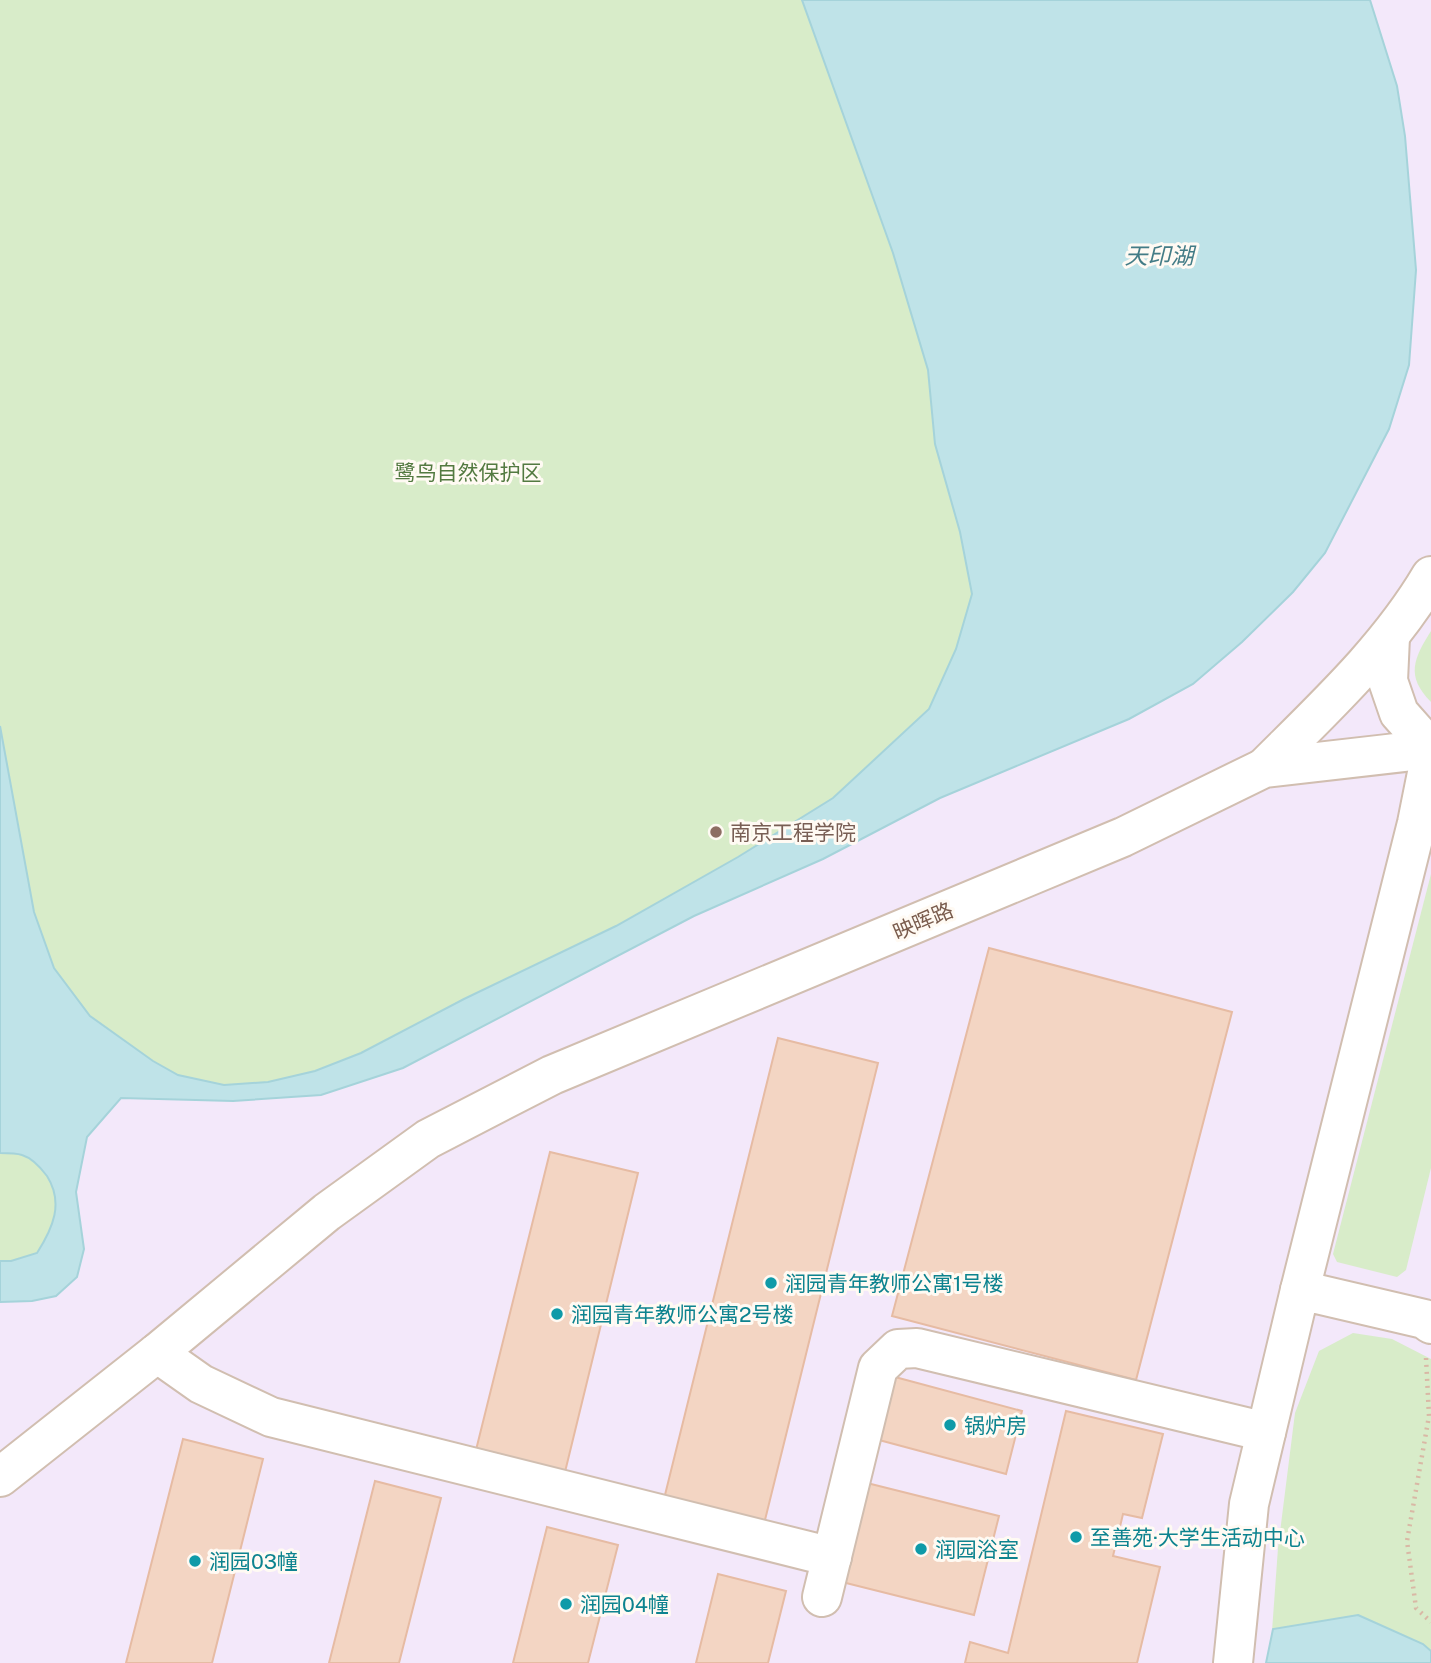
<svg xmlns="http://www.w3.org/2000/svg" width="1431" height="1663" font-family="'Public Sans','Noto Sans SC',sans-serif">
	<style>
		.education { fill: #f3e8fa }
		.green { fill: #d8ecc9 }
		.water { fill: #bfe3e8; stroke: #a5d3da; stroke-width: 2 }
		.building { fill: #f3d5c3; stroke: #e6bba3; stroke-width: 2 }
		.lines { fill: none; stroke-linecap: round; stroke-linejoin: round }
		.minor-casing { stroke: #d1beb0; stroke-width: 42 }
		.path { stroke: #d9b8a5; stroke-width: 4.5; stroke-dasharray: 2 5; stroke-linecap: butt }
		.minor { stroke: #fff; stroke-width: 38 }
		.education-dot { fill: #8d6e63; stroke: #fffaf3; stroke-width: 2.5 }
		.culture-dot { fill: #0f9aa8; stroke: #fffaf3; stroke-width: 2.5 }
		.labels { text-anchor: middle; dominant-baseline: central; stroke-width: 6; stroke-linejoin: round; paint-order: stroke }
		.park-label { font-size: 21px; fill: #537a41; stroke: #fffaf3 }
		.education-label { font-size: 21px; fill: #785e54; stroke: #fffaf3; text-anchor: start }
		.street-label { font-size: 21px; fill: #7a5c4d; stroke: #fffaf3 }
		.culture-label { font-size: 21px; fill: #0d838f; stroke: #fffaf3; text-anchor: start }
		.water-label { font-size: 23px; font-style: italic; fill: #437c86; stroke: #fffaf3 }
	</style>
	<rect width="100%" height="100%" fill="#fdf6ec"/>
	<!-- education -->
	<rect class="education" x="0" y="0" width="1431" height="1663"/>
	<!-- green -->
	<g class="green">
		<polygon points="0,0 802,0 893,253 928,370 935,444 960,532 972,594 956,649 929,709 833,798 738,857 616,926 464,999 361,1053 315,1071 268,1082 224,1085 178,1075 153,1061 90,1016 54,968 34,912 0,726"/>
		<path d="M1431 631V702C1405 676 1414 658 1431 631Z"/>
		<polygon points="1431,874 1431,1168 1406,1270 1397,1277 1337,1262 1333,1254"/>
		<path d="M0 1153C7 1153 16 1153 22 1155 32 1158 41 1168 47 1176 64 1203 53 1228 37 1253L11 1261H0Z"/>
		<polygon points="1353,1333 1392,1339 1431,1359 1431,1651 1423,1644 1358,1615 1272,1631 1278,1548 1295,1413 1319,1351"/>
	</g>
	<!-- water -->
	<g class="water">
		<path d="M802 0H1370L1397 86 1405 136 1416 270 1409 365 1389 429 1325 553 1293 592 1242 642 1193 684 1129 719 940 798 823 859 694 916 403 1068 321 1095 233 1101 121 1098 87 1137 76 1192 84 1249 77 1277 56 1296 32 1301 0 1302V1261H11L37 1253C53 1228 64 1203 47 1176 41 1168 32 1158 22 1155 16 1153 7 1153 0 1153V726L34 912 54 968 90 1016 153 1061 178 1075 224 1085 268 1082 315 1071 361 1053 464 999 616 926 738 857 833 798 929 709 956 649 972 594 960 532 935 444 928 370 893 253Z"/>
		<polygon points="1358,1615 1423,1644 1431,1651 1431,1663 1266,1663 1273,1629"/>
	</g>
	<!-- building -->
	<g class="building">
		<polygon points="989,948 1232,1012 1136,1380 892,1316"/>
		<polygon points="778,1038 878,1063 763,1528 663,1503"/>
		<polygon points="550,1152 638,1173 564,1476 475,1454"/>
		<polygon points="895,1377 1022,1411 1006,1474 879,1440"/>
		<polygon points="1066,1411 1163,1434 1142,1518 1123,1514 1113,1556 1160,1567 1137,1663 965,1663 970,1642 1008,1653"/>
		<polygon points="183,1439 263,1459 212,1663 126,1663"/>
		<polygon points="375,1481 441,1498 399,1663 329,1663"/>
		<polygon points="867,1483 999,1516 974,1615 842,1582"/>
		<polygon points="547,1527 618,1545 588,1663 513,1663"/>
		<polygon points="718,1574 786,1591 768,1663 696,1663"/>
	</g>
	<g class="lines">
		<defs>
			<g id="minor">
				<polyline points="1390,637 1388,681 1399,713 1431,749"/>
				<path d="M1264 768C1324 708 1388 649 1431 576"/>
				<polyline points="1300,1290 1417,823 1431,753"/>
				<polyline points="157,1353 201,1384 271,1417 832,1557"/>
				<polyline points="0,1477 157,1353 327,1212 428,1139 552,1075 1123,837 1264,768 1431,749"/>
				<polyline points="822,1597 878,1368 898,1349 917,1348 1266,1432"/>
				<polyline points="1233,1663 1249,1504 1300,1290 1424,1319 1431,1324"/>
			</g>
		</defs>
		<!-- minor casing -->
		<use href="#minor" class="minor-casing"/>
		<!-- path -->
		<polyline class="path" points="1426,1358 1429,1416 1407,1541 1416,1608 1431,1622"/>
		<!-- minor -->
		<use href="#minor" class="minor"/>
	</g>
	<!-- markers -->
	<circle class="education-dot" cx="716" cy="832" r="7"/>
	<g class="culture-dot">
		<circle cx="771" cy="1283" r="7"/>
		<circle cx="557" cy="1314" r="7"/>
		<circle cx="950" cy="1425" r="7"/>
		<circle cx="1076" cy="1537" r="7"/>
		<circle cx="921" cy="1549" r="7"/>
		<circle cx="195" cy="1561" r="7"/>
		<circle cx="566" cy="1604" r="7"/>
	</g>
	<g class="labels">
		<!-- park labels -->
		<g class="park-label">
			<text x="468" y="472">鹭鸟自然保护区</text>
		</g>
		<!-- education labels -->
		<g class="education-label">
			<text x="730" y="832">南京工程学院</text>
		</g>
		<!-- street labels -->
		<g class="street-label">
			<text transform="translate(923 921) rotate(-23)">映晖路</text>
		</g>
		<!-- culture labels -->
		<g class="culture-label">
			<text x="785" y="1283">润园青年教师公寓1号楼</text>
			<text x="571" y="1314">润园青年教师公寓2号楼</text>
			<text x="964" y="1425">锅炉房</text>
			<text x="1090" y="1537">至善苑·大学生活动中心</text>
			<text x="935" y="1549">润园浴室</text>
			<text x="209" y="1561">润园03幢</text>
			<text x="580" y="1604">润园04幢</text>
		</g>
		<!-- water labels -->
		<g class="water-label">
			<text x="1159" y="255">天印湖</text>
		</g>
	</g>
</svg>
